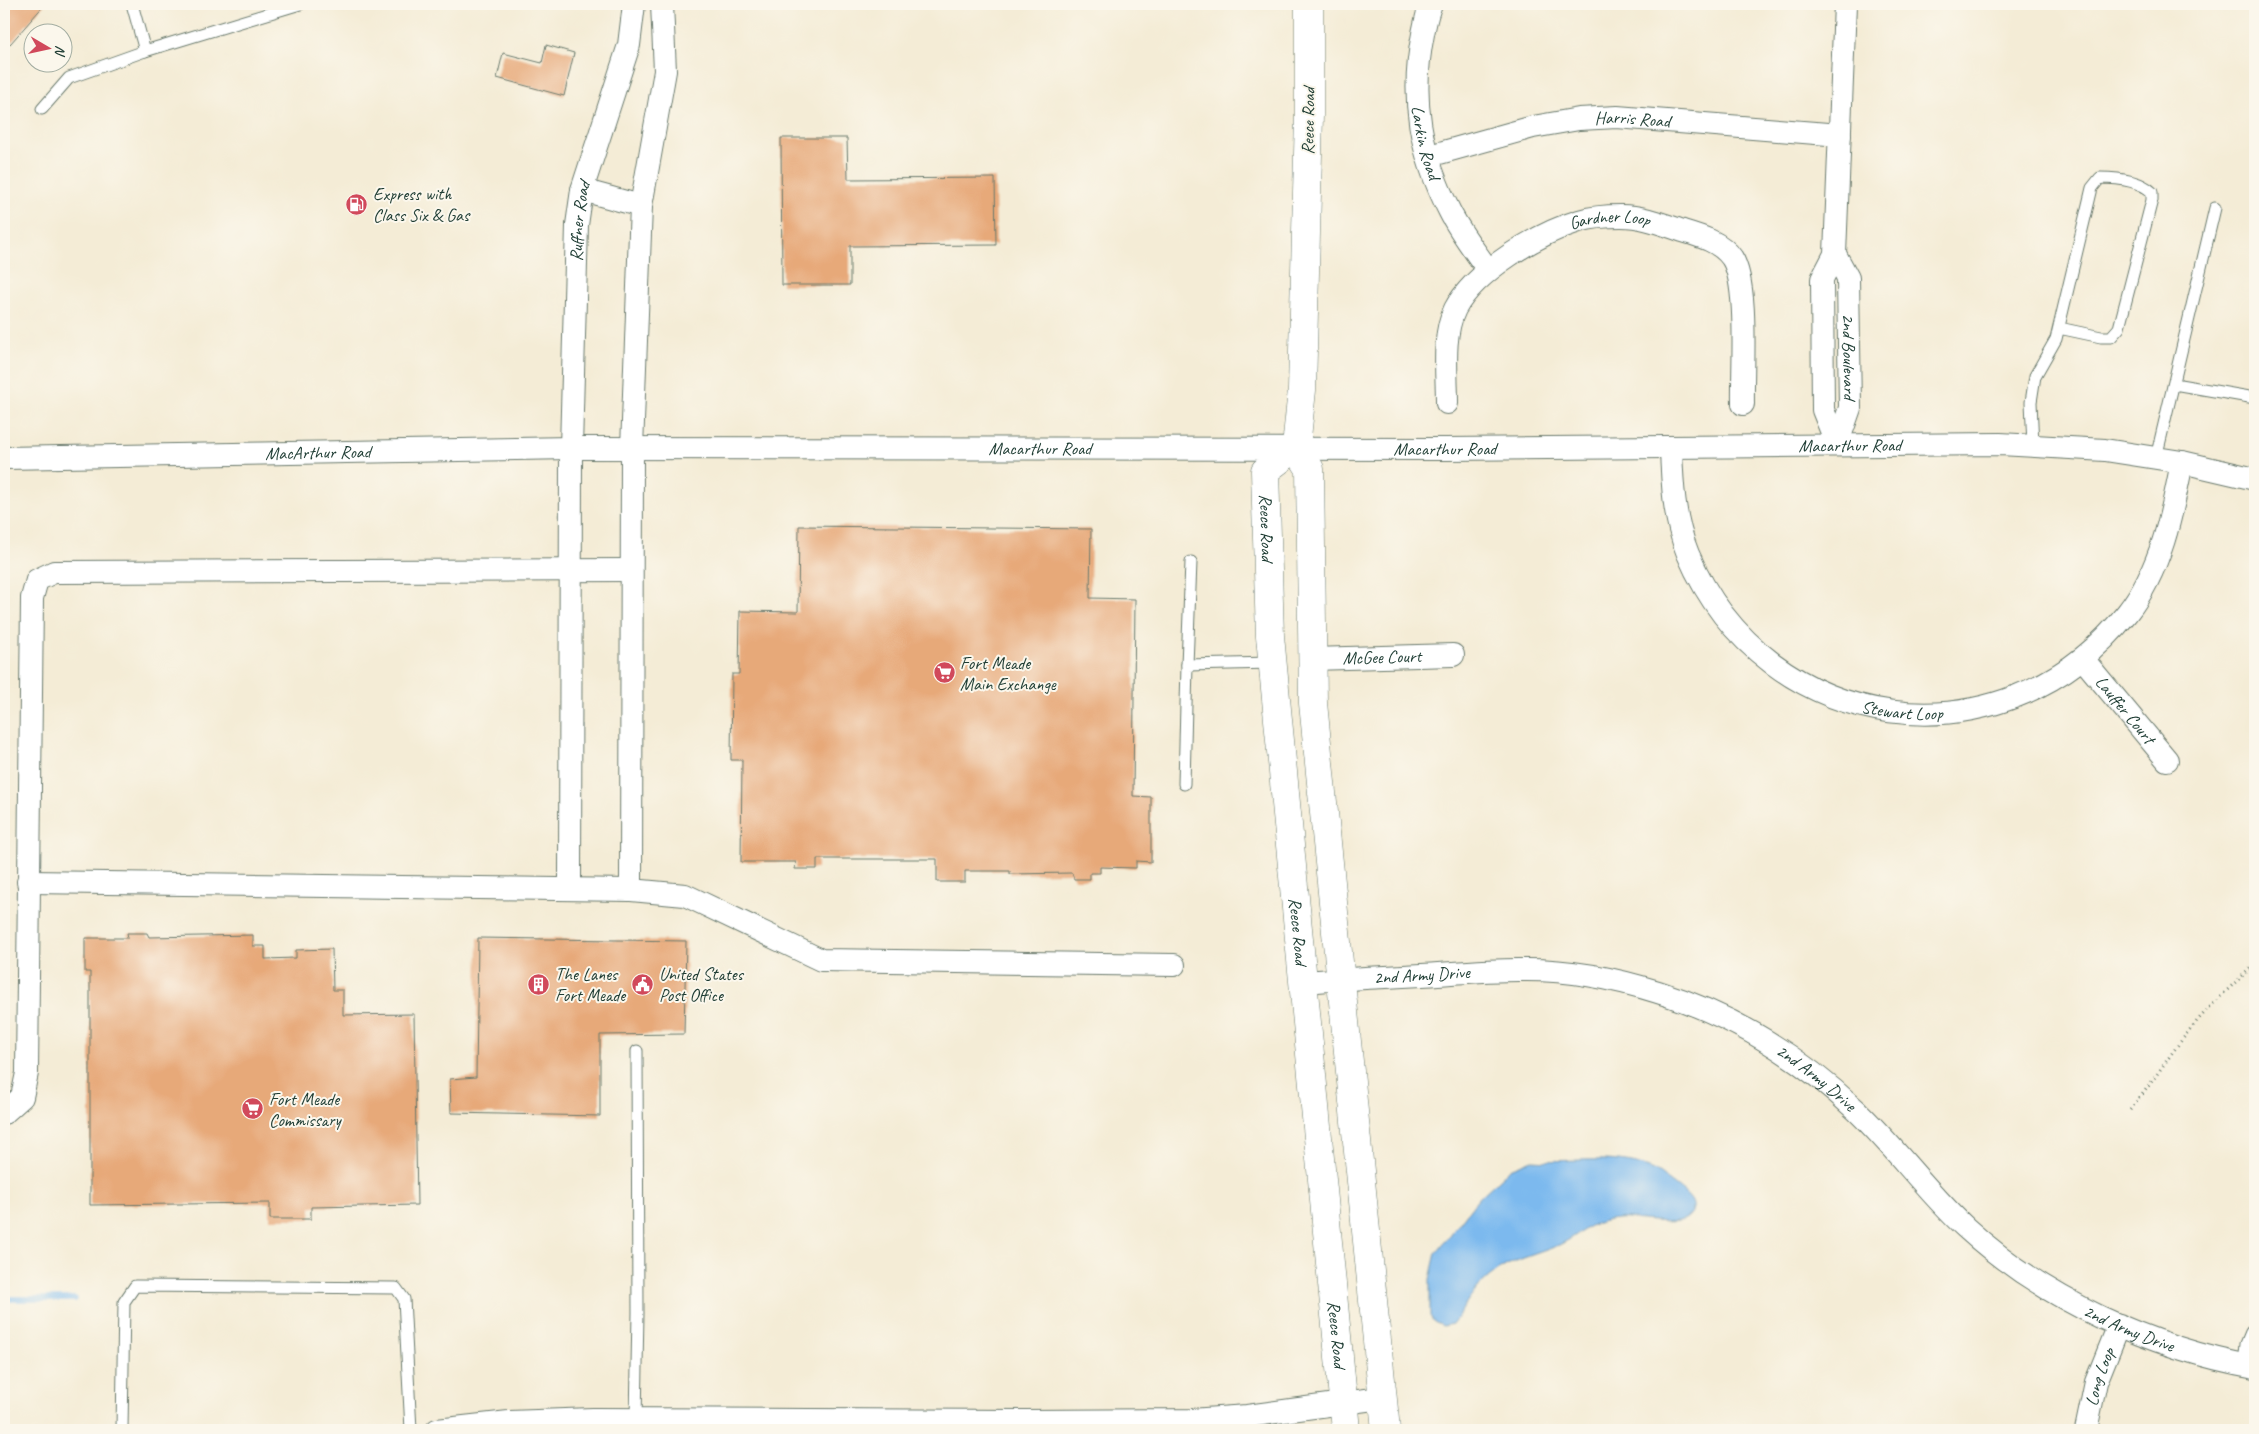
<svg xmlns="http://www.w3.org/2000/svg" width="2259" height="1434" font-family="Caveat,sans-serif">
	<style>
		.water { fill: #7bb9ee; stroke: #4d7b91 }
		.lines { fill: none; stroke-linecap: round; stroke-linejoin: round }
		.stream { stroke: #7bb9ee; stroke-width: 5.5 }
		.building { fill: #e7a979 }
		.lane-casing { stroke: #6a7a6d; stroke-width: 13 }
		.street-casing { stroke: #6a7a6d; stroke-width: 24 }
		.secondary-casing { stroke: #6a7a6d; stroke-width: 29 }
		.path { stroke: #6a7a6d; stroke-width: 3; stroke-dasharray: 1 4; stroke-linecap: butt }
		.lane { stroke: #fff; stroke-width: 11 }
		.street { stroke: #fff; stroke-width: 22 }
		.secondary { stroke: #fff; stroke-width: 28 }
		.labels { text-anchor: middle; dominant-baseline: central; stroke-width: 4; stroke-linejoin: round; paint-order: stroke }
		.street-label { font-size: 18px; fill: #1f3d34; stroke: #fbf7ec }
		.poi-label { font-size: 18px; fill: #1f3d34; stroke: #fbf7ec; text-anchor: start }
	</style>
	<rect width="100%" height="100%" fill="#fbf7ec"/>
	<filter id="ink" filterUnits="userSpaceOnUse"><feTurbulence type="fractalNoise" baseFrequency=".02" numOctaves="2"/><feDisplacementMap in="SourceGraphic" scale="10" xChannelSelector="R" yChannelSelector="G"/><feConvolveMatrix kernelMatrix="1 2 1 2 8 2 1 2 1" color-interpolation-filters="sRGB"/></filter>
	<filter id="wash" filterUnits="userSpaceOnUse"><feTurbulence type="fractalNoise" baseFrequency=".0096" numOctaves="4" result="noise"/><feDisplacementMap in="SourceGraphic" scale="20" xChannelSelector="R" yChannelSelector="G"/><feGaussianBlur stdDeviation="1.12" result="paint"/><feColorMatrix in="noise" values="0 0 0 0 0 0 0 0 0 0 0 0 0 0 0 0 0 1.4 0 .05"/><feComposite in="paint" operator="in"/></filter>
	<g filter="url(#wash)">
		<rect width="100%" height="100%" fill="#f4ecd6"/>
		<!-- water -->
		<path class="water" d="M1532 1160C1570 1163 1612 1154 1649 1168 1656 1170 1662 1176 1668 1180 1676 1186 1686 1193 1691 1200 1696 1207 1692 1215 1685 1219 1672 1226 1633 1217 1617 1219 1588 1221 1582 1234 1559 1245 1536 1255 1509 1260 1490 1276 1474 1288 1464 1309 1452 1324L1443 1326 1434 1322 1430 1316V1279L1436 1253 1479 1198 1510 1169Z"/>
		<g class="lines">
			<!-- stream -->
			<polyline class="stream" points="4,1299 75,1299"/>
		</g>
		<g id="blocks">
			<!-- building -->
			<g class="building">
				<polygon points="4,4 45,4 4,51"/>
				<polygon points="546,45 574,53 564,96 497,78 503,53 542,63"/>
				<polygon points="781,138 847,138 848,179 995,178 996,245 850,246 850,285 782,285"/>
				<polygon points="799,526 1091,529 1090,598 1135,599 1133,796 1151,797 1151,862 1136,861 1136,868 1100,867 1100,873 1090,873 1090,879 1074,879 1072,873 1010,874 1010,871 965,871 965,882 937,882 937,859 817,859 817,869 795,869 796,862 741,862 742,760 731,760 732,674 739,674 740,611 798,612"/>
				<polygon points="127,933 147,933 149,937 253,935 253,946 265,946 265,959 296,958 296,950 332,949 333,990 343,990 343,1015 414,1014 417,1205 311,1207 311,1219 270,1219 270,1203 90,1205 90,972 85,972 85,938 128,938"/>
				<polygon points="478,938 686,941 684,1034 600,1035 600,1116 451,1113 450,1079 476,1077"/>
			</g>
		</g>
	</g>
	<g filter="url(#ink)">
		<use href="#blocks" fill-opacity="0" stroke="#6a7a6d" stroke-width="1"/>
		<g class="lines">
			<defs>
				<g id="lane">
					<polyline points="132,4 145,51"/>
					<polyline points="42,109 69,78 145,51 300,4"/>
					<polyline points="2174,384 2255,398"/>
					<path d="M2033 445 2031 402 2035 376 2056 339 2092 188 2100 178C2118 178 2139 180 2152 192V200L2119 328 2111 337H2101L2059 328"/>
					<polyline points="2156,458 2215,208"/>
					<polyline points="1187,665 1191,562"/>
					<polyline points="1184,784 1187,665 1272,663"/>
					<polyline points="2244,1365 2246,1344 2251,1332 2255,1331"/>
					<polyline points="636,1419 638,1313 637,1051"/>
					<polyline points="122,1430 124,1302 135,1286 396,1288 404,1299 411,1430"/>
				</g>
				<g id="street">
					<path id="s1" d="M1431 4C1427 13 1425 24 1423 34 1410 98 1420 154 1450 212 1460 232 1475 251 1488 270"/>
					<path id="s2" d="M1429 156 1533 127 1579 119 1617 117 1840 135"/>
					<polyline points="582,190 641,206"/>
					<path id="s3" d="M1835 254 1848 278 1850 408 1837 445"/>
					<path id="s4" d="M1447 403C1447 374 1442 335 1455 309 1475 271 1539 233 1579 221 1592 217 1607 216 1621 216 1643 216 1662 224 1683 231 1700 236 1721 242 1732 258 1749 285 1742 370 1743 404"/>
					<polyline points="1837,445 1823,410 1822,279 1835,254 1845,4"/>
					<path id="s5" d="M1671 447C1672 483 1674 520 1688 554 1766 738 2003 770 2127 613 2161 570 2172 514 2182 462"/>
					<path id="s6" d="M4 458 571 448 1445 449 2000 444 2105 450 2182 462 2255 479"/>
					<path id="s7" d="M1312 659 1453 655"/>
					<path id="s8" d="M2083 659 2167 760"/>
					<polyline points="28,882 631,890 685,895 821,960 1174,965"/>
					<path id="s9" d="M570 889 571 448 577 225 582 190 629 45 634 4"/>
					<polyline points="631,890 632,448 641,206 665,71 662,4"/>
					<path id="s10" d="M1303 982C1343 979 1382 977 1422 975 1454 973 1487 970 1519 970 1565 969 1614 978 1658 992 1732 1015 1799 1056 1856 1110 1895 1147 1926 1191 1966 1228 2045 1300 2151 1348 2255 1367"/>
					<polyline points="4,1113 22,1097 27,1073 32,598 37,580 54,572 631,570"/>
					<polyline points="437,1430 509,1422 593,1419 1024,1421 1191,1420 1247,1416 1381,1398"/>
					<path id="s11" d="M2086 1430 2096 1382 2119 1325"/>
				</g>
				<g id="secondary">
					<polyline points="1309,4 1309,115 1302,390 1296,447 1310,469 1313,703 1386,1430"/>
					<path id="s12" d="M1296 447 1265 471 1270 636 1346 1430"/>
				</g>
			</defs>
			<!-- lane casing -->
			<use href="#lane" class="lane-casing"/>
			<!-- street casing -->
			<use href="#street" class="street-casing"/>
			<!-- secondary casing -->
			<use href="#secondary" class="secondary-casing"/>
			<!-- path -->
			<path class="path" d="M2130 1110C2150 1086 2166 1060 2185 1036 2205 1009 2231 987 2255 964"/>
			<!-- lane -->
			<use href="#lane" class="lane"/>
			<!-- street -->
			<use href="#street" class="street"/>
			<!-- secondary -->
			<use href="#secondary" class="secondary"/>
		</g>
	</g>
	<!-- icons -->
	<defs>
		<symbol id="fuel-disc" viewBox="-11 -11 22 22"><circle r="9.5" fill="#d1495b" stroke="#fbf7ec"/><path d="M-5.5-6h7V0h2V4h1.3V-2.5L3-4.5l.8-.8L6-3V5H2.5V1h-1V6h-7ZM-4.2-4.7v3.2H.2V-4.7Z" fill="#fff"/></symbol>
		<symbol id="supermarket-disc" viewBox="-11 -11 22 22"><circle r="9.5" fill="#d1495b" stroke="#fbf7ec"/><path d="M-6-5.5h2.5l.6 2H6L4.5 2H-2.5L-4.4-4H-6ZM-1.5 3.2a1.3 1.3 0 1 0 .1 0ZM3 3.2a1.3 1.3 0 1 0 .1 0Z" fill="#fff"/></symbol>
		<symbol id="building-disc" viewBox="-11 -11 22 22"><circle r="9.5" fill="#d1495b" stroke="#fbf7ec"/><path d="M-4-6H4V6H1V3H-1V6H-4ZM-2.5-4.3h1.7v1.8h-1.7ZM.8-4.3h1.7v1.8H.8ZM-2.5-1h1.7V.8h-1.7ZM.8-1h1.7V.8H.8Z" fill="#fff"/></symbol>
		<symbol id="civic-disc" viewBox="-11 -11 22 22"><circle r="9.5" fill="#d1495b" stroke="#fbf7ec"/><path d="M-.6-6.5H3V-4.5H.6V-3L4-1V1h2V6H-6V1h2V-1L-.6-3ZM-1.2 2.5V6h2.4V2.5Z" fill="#fff"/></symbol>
	</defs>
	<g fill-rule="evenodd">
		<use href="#fuel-disc" x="344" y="192" width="25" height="25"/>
		<use href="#supermarket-disc" x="932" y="660" width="25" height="25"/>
		<use href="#building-disc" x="526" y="972" width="25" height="25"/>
		<use href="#civic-disc" x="630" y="972" width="25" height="25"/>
		<use href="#supermarket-disc" x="240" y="1096" width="25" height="25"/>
	</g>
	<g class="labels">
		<!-- street labels -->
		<g class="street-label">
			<text stroke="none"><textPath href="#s2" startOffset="208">Harris Road</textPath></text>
			<text transform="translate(1308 121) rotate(-89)">Reece Road</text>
			<text stroke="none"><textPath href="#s1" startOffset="141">Larkin Road</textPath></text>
			<text stroke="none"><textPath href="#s9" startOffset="668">Ruffner Road</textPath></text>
			<text stroke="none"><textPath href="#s4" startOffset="281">Gardner Loop</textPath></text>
			<text stroke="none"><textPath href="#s3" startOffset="106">2nd Boulevard</textPath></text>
			<text stroke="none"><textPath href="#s6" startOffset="1846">Macarthur Road</textPath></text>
			<text stroke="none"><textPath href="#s6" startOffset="1036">Macarthur Road</textPath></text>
			<text stroke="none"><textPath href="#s6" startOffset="1441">Macarthur Road</textPath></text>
			<text stroke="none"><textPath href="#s6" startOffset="314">MacArthur Road</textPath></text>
			<text stroke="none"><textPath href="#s12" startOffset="96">Reece Road</textPath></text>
			<text stroke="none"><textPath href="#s7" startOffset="70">McGee Court</textPath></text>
			<text stroke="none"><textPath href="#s5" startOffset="389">Stewart Loop</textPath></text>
			<text stroke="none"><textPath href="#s8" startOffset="66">Lauffer Court</textPath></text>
			<text stroke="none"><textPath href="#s12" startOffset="501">Reece Road</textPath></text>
			<text stroke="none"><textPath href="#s10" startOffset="119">2nd Army Drive</textPath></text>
			<text stroke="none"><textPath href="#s10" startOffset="539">2nd Army Drive</textPath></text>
			<text stroke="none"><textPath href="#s10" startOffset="944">2nd Army Drive</textPath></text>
			<text stroke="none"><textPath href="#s12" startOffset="906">Reece Road</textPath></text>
			<text stroke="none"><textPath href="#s11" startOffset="55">Long Loop</textPath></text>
		</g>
		<!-- poi labels -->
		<g class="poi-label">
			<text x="373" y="194">Express with<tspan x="373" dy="21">Class Six &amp; Gas</tspan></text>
			<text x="960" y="663">Fort Meade<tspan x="960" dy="21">Main Exchange</tspan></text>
			<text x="555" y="974">The Lanes<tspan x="555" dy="21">Fort Meade</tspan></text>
			<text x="659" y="974">United States<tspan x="659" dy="21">Post Office</tspan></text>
			<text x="269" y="1099">Fort Meade<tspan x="269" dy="21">Commissary</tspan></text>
		</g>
	</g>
	<!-- margin -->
	<rect width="2259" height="1434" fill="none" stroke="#fbf7ec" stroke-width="20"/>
	<!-- north arrow -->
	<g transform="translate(48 48) rotate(99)"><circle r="24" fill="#fbf7ec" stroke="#a3ada2"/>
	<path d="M0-4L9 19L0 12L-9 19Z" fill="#d1495b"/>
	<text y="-8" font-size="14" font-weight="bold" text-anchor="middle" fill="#1f3d34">N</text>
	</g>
</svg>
